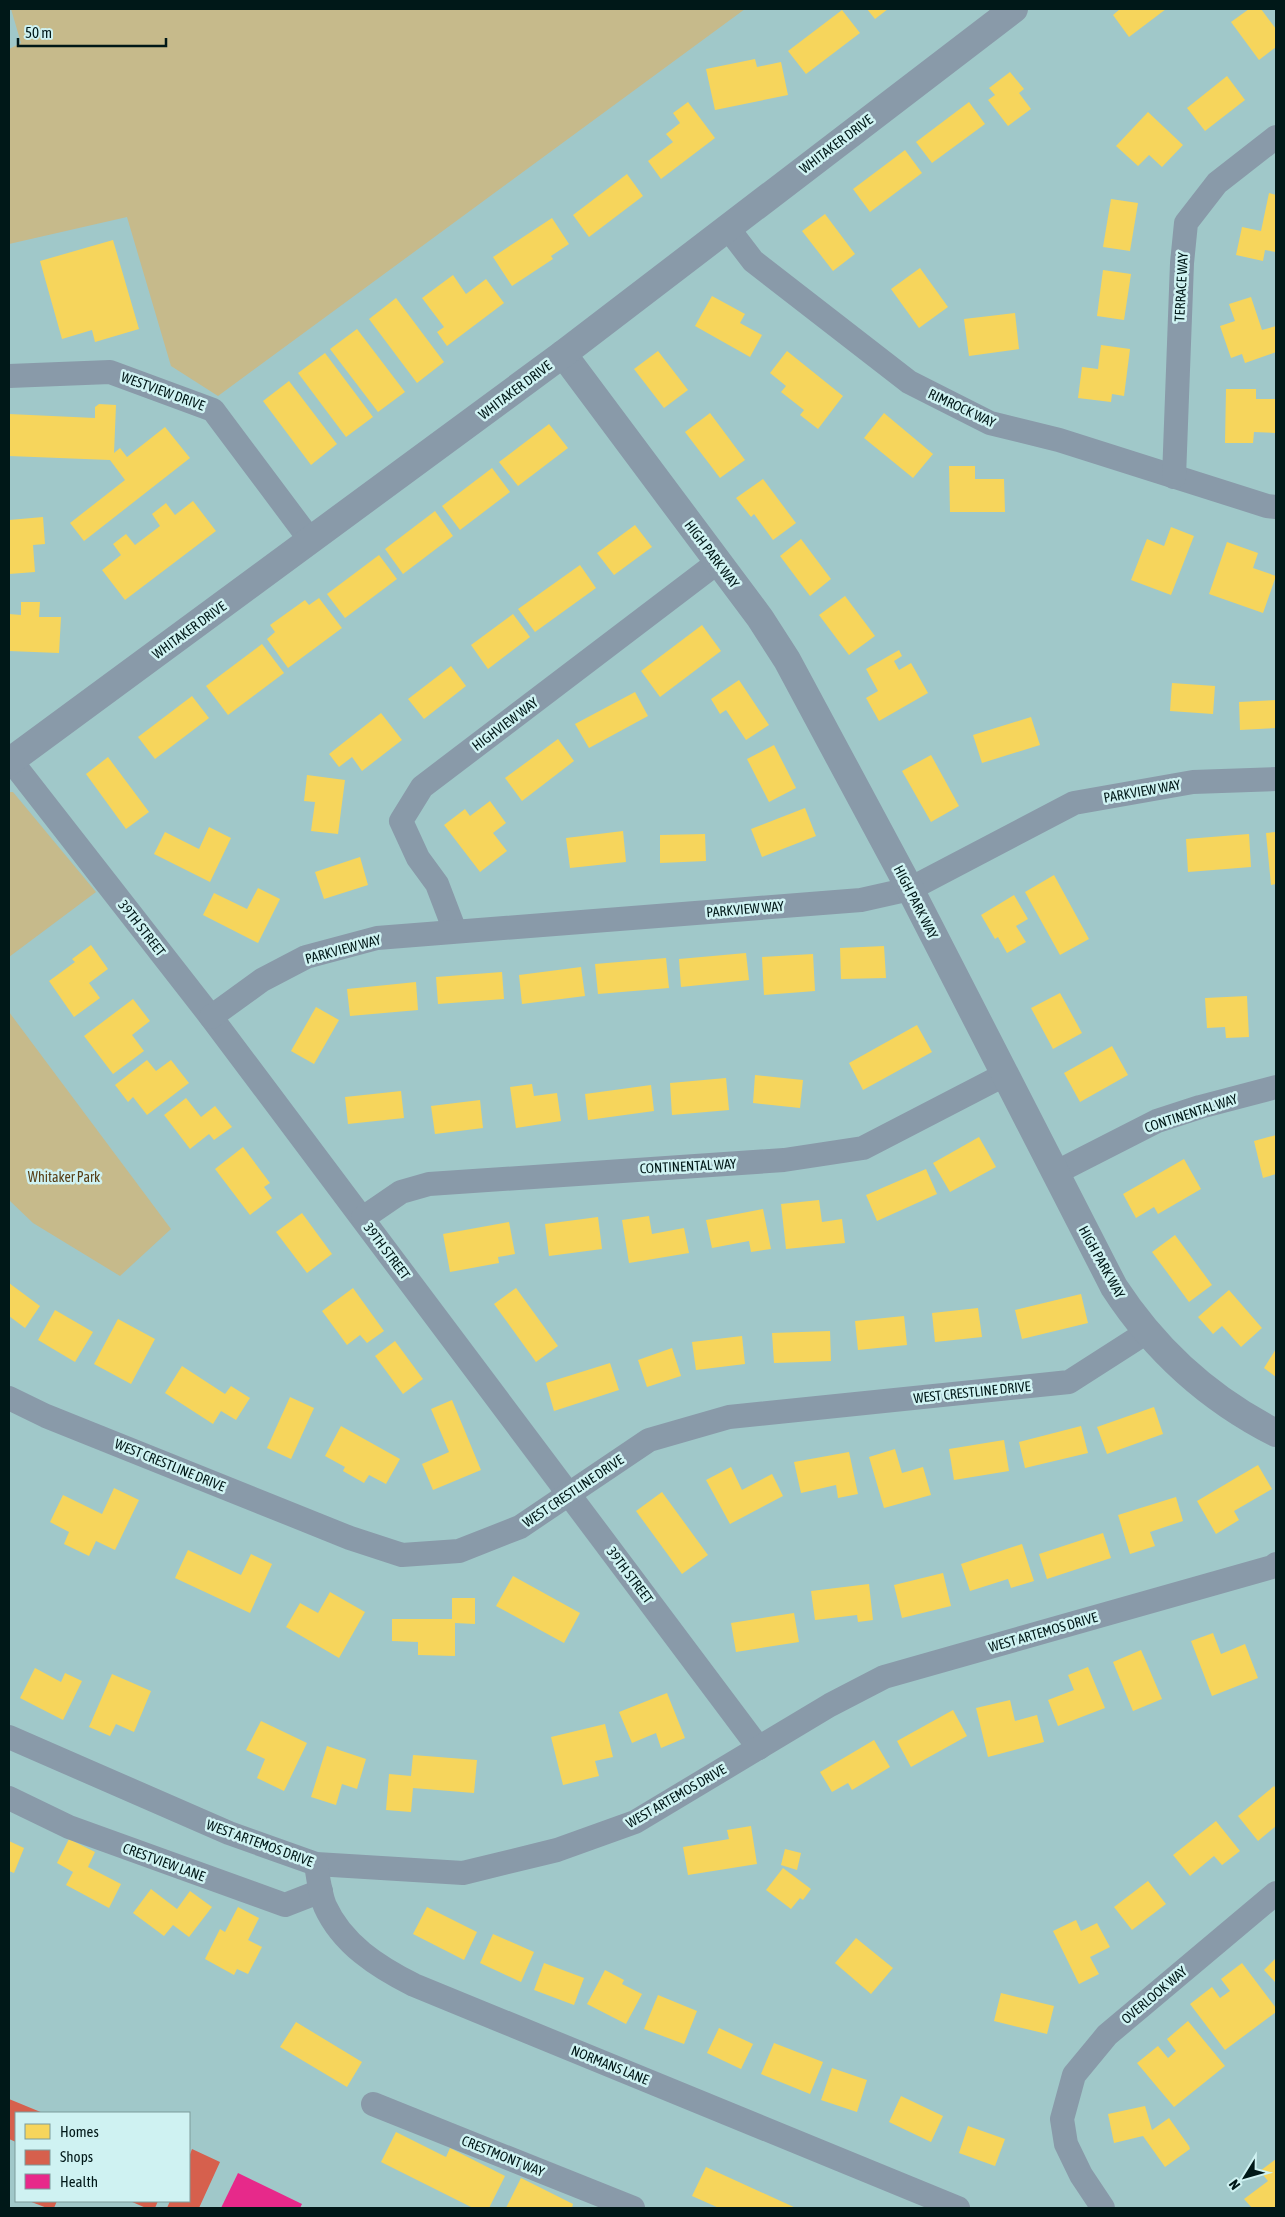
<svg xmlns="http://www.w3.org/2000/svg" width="1285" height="2217" font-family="'Asap Condensed',sans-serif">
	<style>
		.green { fill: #c6ba8b }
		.homes { fill: #f6d55c }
		.shops { fill: #d6604d }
		.health { fill: #e7298a }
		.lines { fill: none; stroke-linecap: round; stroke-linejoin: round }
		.minor { stroke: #899aa9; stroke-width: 24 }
		.tertiary { stroke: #899aa9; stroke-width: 28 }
		.labels { text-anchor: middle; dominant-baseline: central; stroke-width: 5; stroke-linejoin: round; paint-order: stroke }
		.street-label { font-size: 14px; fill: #001818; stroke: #cff2f2 }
		.park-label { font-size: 14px; fill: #563d14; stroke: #cff2f2 }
	</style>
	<rect width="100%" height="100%" fill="#a0c8c9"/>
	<!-- green -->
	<g class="green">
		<polygon points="11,9 745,9 218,396 171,366 127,217 9,244 9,49 21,43"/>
		<polygon points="9,792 13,792 96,892 9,957"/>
		<polygon points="9,1012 171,1229 120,1276 33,1223 9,1200"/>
	</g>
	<!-- homes -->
	<g class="homes">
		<polygon points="867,9 888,9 875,19"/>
		<polygon points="1120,9 1166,9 1129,37 1113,15"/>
		<polygon points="1249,9 1261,9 1276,29 1276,47 1259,60 1231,22"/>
		<polygon points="842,10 860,33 806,74 788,51"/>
		<polygon points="755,59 757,67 781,62 788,95 715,110 706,69"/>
		<polygon points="1010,72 1024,89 1019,93 1031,109 1008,126 988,100 995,95 989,88"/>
		<polygon points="1227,76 1245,100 1205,131 1187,108"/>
		<polygon points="688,102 715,138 661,179 648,161 673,142 666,134 680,123 673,113"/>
		<polygon points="969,102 985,124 932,163 916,142"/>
		<polygon points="1148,112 1183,145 1162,167 1149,155 1138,166 1116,146"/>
		<polygon points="905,150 922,173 870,212 853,189"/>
		<polygon points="627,174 643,196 589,237 573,215"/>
		<polygon points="1269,193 1276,195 1276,252 1265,250 1263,261 1236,255 1242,227 1261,231"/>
		<polygon points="1111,199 1138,203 1130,251 1103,247"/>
		<polygon points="825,214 855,254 833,271 802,231"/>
		<polygon points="552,218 569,244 551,256 553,259 512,286 493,257"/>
		<polygon points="113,240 139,329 95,342 92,330 62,339 40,261"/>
		<polygon points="920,268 948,307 919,328 891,289"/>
		<polygon points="1103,270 1131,274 1124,320 1097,316"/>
		<polygon points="453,275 466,294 486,279 504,303 447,346 437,332 444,327 422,298"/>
		<polygon points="712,296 745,314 740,323 762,335 750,357 695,326"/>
		<polygon points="1251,297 1262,330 1276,326 1276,352 1245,363 1242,354 1231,358 1220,326 1235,321 1229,304"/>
		<polygon points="396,298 444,362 417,383 369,319"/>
		<polygon points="1015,313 1019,349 969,356 964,319"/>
		<polygon points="357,329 405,392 378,412 330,349"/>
		<polygon points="1101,345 1130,349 1124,396 1112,394 1111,402 1078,398 1082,367 1098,369"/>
		<polygon points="658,351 688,390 664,408 634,369"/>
		<polygon points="787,351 843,396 818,429 800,415 804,410 781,392 786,386 770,373"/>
		<polygon points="325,353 373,417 346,437 298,373"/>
		<polygon points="289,381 337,444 311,465 263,401"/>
		<polygon points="1226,389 1256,389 1256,399 1276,399 1276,433 1254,432 1253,443 1225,443"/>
		<polygon points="99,404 116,405 114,453 120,448 127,457 165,427 190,458 84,541 70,523 125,480 110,460 9,456 9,414 95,418 95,407"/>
		<polygon points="710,413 745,460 720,478 685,432"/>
		<polygon points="884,413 933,454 913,478 864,438"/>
		<polygon points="549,424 568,448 518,486 499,462"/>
		<polygon points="949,466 975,466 975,479 1004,479 1005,512 950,512"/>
		<polygon points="492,468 510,492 460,530 442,506"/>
		<polygon points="763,479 796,523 773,540 754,514 751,517 736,498"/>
		<polygon points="193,501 216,531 125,600 102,570 121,555 113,544 126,534 135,545 160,526 152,514 166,503 175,515"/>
		<polygon points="435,511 453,536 403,574 385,549"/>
		<polygon points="43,517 45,544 33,545 35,572 9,574 9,520"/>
		<polygon points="635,525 652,547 614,575 597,553"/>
		<polygon points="1171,527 1194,536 1171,595 1131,580 1147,539 1164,546"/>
		<polygon points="801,539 831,579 810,596 780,556"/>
		<polygon points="1227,542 1258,553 1253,568 1276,576 1263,613 1209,594"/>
		<polygon points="379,555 397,579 345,618 327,594"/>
		<polygon points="580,565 596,588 535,632 518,609"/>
		<polygon points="845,596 875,636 849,655 819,615"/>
		<polygon points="319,598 342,628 288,668 267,639 275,632 270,625 305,600 309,605"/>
		<polygon points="21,602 40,602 39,617 61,617 59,653 9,651 9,614 21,615"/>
		<polygon points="513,614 530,637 488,669 471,645"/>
		<polygon points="702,625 721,651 660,697 641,671"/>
		<polygon points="262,644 284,673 228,715 206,686"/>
		<polygon points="899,650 902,656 894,661 899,670 911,663 928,693 879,721 866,698 878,691 866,669"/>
		<polygon points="451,666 466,686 424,719 408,699"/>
		<polygon points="739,680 769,725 746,740 726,710 720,714 711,699"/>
		<polygon points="1172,683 1215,686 1213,714 1170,711"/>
		<polygon points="635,692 648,716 589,748 575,724"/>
		<polygon points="192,696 209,718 155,759 138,737"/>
		<polygon points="1276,700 1276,728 1240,730 1239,702"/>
		<polygon points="381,713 402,740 362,771 352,757 339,767 329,754"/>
		<polygon points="1031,717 1040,745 982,763 973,735"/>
		<polygon points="558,739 574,761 522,801 505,778"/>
		<polygon points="774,745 796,788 769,802 747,759"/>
		<polygon points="931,755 959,806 931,822 902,771"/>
		<polygon points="108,757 149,812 126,829 86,774"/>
		<polygon points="307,775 345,780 338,834 311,831 315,802 304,801"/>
		<polygon points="490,801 506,823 493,833 507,851 480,872 444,825 465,809 470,816"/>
		<polygon points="805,808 816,836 762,857 751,829"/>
		<polygon points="209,827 231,838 210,882 154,854 165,832 199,849"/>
		<polygon points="623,831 626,862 570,868 566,838"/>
		<polygon points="1276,832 1276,884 1271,885 1266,833"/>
		<polygon points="705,834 706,861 660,863 660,835"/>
		<polygon points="1249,834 1251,867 1188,872 1186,839"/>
		<polygon points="360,857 368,885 324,899 315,872"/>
		<polygon points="1054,875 1089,939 1060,955 1025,892"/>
		<polygon points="258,888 280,899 258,943 203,915 214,893 247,909"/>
		<polygon points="1014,895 1028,919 1016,926 1026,942 1007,953 998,937 995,939 981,915"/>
		<polygon points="91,945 108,969 89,983 100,998 74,1017 49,981 75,962 72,959"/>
		<polygon points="884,946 886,978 841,979 840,948"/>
		<polygon points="746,953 749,980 681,987 679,959"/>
		<polygon points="813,954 815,991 764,995 762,957"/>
		<polygon points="666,958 669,988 598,994 595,964"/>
		<polygon points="581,967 585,996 522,1004 519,975"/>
		<polygon points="502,972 504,999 438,1004 436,977"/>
		<polygon points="416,982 418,1010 350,1016 347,989"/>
		<polygon points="1060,993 1082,1033 1053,1049 1031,1008"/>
		<polygon points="1247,996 1249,1037 1226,1038 1225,1027 1207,1028 1205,998"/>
		<polygon points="133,999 150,1021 132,1035 144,1051 113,1074 84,1036"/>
		<polygon points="316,1007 339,1020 314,1064 291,1051"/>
		<polygon points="917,1025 932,1052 863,1090 849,1063"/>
		<polygon points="1112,1046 1128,1075 1080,1102 1064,1073"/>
		<polygon points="147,1060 156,1071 171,1060 189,1083 147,1115 133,1097 128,1102 115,1085"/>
		<polygon points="755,1075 803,1080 800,1108 753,1103"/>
		<polygon points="726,1078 729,1110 672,1115 670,1083"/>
		<polygon points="532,1084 534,1096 557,1093 561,1121 516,1128 510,1087"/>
		<polygon points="651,1085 654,1111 588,1120 585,1094"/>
		<polygon points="401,1091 404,1118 348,1124 345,1097"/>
		<polygon points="186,1098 201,1117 215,1106 232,1127 214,1140 209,1134 190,1149 164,1115"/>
		<polygon points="480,1100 483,1128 435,1134 431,1106"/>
		<polygon points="1276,1135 1276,1174 1263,1178 1254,1141"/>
		<polygon points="979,1137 996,1167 950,1192 933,1163"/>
		<polygon points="243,1147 270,1183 264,1187 272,1198 250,1215 215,1169"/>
		<polygon points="1184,1159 1201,1189 1158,1214 1154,1207 1136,1218 1123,1194"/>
		<polygon points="926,1169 937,1194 877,1221 866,1195"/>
		<polygon points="819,1200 822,1222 842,1219 845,1243 786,1249 781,1204"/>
		<polygon points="763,1209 771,1249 751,1252 749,1241 712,1248 706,1220"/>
		<polygon points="302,1213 332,1254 307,1273 276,1232"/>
		<polygon points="649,1216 652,1234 684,1228 689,1253 629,1263 622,1220"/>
		<polygon points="598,1217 602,1249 549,1256 545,1224"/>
		<polygon points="509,1222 515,1254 498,1257 499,1263 450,1272 443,1234"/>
		<polygon points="1175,1235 1212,1285 1189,1302 1152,1252"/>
		<polygon points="9,1283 40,1306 25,1328 9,1316"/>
		<polygon points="353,1288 384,1331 367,1343 360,1335 347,1345 322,1311"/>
		<polygon points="516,1288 558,1346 536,1362 494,1304"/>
		<polygon points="1229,1290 1262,1328 1241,1347 1222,1326 1213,1334 1198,1317"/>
		<polygon points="1081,1294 1088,1323 1022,1339 1015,1310"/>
		<polygon points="978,1308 982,1337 935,1342 932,1313"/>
		<polygon points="55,1310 93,1332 75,1362 38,1340"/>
		<polygon points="904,1316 907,1345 858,1350 855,1321"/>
		<polygon points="118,1319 155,1339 131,1384 94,1364"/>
		<polygon points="830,1331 831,1361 774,1363 772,1333"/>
		<polygon points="742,1336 745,1364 696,1370 692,1342"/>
		<polygon points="395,1341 423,1379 403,1394 375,1356"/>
		<polygon points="672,1348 681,1376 647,1387 638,1360"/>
		<polygon points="1276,1349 1276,1377 1264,1368"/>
		<polygon points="610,1363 619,1390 554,1411 546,1383"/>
		<polygon points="182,1366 225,1394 231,1386 250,1398 236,1420 221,1411 213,1424 165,1393"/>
		<polygon points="290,1397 314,1408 291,1459 267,1448"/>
		<polygon points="452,1400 481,1470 433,1490 422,1464 449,1452 431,1409"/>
		<polygon points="1154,1407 1163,1434 1107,1454 1097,1427"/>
		<polygon points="341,1426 400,1459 386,1484 369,1475 364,1483 343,1471 345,1467 325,1456"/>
		<polygon points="1081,1426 1088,1453 1025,1468 1019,1442"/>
		<polygon points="1004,1440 1009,1471 954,1480 949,1449"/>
		<polygon points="895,1449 902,1473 923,1467 931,1495 884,1508 869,1457"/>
		<polygon points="849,1452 858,1494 838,1498 836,1485 801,1493 794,1462"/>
		<polygon points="1258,1465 1272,1489 1234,1511 1239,1520 1216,1534 1197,1501"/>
		<polygon points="731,1467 742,1490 772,1474 783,1496 730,1524 706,1480"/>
		<polygon points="114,1488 139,1500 115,1550 96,1541 89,1556 64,1544 69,1532 50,1522 63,1495 102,1514"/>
		<polygon points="662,1492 708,1555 682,1574 636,1511"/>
		<polygon points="1176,1497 1183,1521 1150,1532 1155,1546 1130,1554 1118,1515"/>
		<polygon points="1103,1533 1111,1558 1047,1579 1039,1554"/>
		<polygon points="1022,1544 1034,1581 1011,1588 1008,1579 970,1591 961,1564"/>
		<polygon points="188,1550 241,1575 251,1554 272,1564 250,1613 175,1578"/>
		<polygon points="943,1573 951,1606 902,1618 894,1585"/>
		<polygon points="513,1576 580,1613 564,1643 496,1606"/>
		<polygon points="869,1584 873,1620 858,1622 857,1615 815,1620 811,1591"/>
		<polygon points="330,1592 365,1612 339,1658 286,1627 300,1603 318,1613"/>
		<polygon points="452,1598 475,1598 475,1624 455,1623 455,1656 418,1655 418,1642 392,1641 392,1619 452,1619"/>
		<polygon points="794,1613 799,1642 736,1652 731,1623"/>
		<polygon points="1213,1633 1221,1654 1245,1644 1258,1678 1212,1696 1191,1641"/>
		<polygon points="1141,1650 1162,1699 1133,1711 1113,1662"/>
		<polygon points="1088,1667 1105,1708 1058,1726 1048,1700 1074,1690 1068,1675"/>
		<polygon points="35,1668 61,1682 65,1673 82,1681 63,1720 20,1698"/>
		<polygon points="112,1674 151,1691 134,1732 116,1724 110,1736 89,1727"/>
		<polygon points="667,1693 685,1738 661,1748 656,1733 632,1743 619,1712"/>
		<polygon points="1010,1700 1015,1721 1037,1715 1044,1742 988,1757 976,1708"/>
		<polygon points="953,1710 967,1736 911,1767 897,1741"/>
		<polygon points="261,1721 307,1743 284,1791 257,1778 265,1759 246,1750"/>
		<polygon points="605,1724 613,1757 595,1761 599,1776 563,1785 551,1737"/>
		<polygon points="874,1740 890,1767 852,1790 848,1783 832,1792 820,1772"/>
		<polygon points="327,1746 366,1759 357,1789 342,1784 336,1805 311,1797"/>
		<polygon points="413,1755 477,1760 474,1793 413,1788 411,1812 386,1810 389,1774 411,1776"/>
		<polygon points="1274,1786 1276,1789 1276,1826 1258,1841 1238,1816"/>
		<polygon points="1216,1821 1240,1851 1222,1865 1214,1856 1190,1876 1173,1855"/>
		<polygon points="751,1826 757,1864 688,1875 683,1847 729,1839 727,1830"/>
		<polygon points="69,1839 95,1852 88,1867 121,1884 109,1908 66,1885 73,1872 57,1863"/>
		<polygon points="9,1841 24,1848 14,1873 9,1871"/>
		<polygon points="785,1849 801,1853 797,1870 781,1865"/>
		<polygon points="783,1868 811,1889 803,1900 800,1898 791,1909 766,1890"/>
		<polygon points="1148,1881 1166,1904 1132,1930 1114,1907"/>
		<polygon points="151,1889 177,1909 190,1891 212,1907 189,1937 173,1925 164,1936 133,1913"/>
		<polygon points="238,1907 259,1918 248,1940 262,1947 248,1974 237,1969 234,1975 205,1959 220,1929 225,1932"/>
		<polygon points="427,1907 477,1932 464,1960 413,1934"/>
		<polygon points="1076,1920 1081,1931 1097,1923 1110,1947 1090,1957 1099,1974 1079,1984 1053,1931"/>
		<polygon points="493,1934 534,1952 521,1982 480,1963"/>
		<polygon points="856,1938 893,1968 871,1994 835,1963"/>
		<polygon points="1276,1958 1276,1983 1264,1970"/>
		<polygon points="544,1963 584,1978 574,2005 534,1990"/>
		<polygon points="1242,1963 1276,2008 1276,2012 1225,2050 1190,2004 1212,1987 1220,1998 1230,1991 1221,1979"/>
		<polygon points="605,1970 624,1980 622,1984 642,1994 626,2024 587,2004"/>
		<polygon points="1001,1993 1054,2006 1047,2034 994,2021"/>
		<polygon points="658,1995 697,2011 684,2044 644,2029"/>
		<polygon points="1188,2021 1225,2066 1174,2107 1137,2063 1158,2046 1168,2058 1176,2051 1167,2039"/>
		<polygon points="296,2022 362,2062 347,2087 280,2047"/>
		<polygon points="719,2028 753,2044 741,2069 707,2053"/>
		<polygon points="774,2043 823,2062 810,2094 761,2074"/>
		<polygon points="832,2068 867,2080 857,2112 821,2100"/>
		<polygon points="901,2096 943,2116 931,2142 889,2122"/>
		<polygon points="1145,2106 1152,2130 1169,2118 1189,2146 1190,2149 1165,2167 1143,2136 1114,2143 1108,2114"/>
		<polygon points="968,2126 1005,2139 995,2166 959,2153"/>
		<polygon points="396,2132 446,2157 450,2148 505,2176 489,2208 473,2208 381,2162"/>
		<polygon points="1276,2159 1276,2208 1252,2208 1244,2199 1268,2181 1260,2171"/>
		<polygon points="706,2167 796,2208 719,2208 692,2196"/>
		<polygon points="521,2178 573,2204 572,2208 506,2208"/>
	</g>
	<!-- shops -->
	<g class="shops">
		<polygon points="9,2099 43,2113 16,2113 16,2142 9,2139"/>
		<polygon points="192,2149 220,2162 199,2208 167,2208 170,2201 189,2201 189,2157"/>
		<polygon points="29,2201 57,2201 54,2208 47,2208"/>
		<polygon points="130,2201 158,2201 155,2208 146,2208"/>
	</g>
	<!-- health -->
	<polygon class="health" points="238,2173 302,2204 300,2208 221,2208"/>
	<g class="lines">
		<!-- minor -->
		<g class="minor">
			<polyline points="727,227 753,261 909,382 990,423 1059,440 1267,506 1276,507"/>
			<polyline points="9,376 110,372 213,410 311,541"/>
			<polyline points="1174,477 1182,263 1186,223 1217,183 1276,137"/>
			<polyline points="9,758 211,1017 759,1748"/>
			<polyline points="455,931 437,884 418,858 401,821 422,787 718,562"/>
			<polyline points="211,1017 262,980 306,957 377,938 861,900 910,889 1074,803 1193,782 1276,779"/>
			<polyline points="1055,1173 1157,1121 1200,1107 1276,1087"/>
			<polyline points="363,1218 401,1192 429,1184 784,1160 863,1148 1004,1075"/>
			<polyline points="9,1398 46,1416 350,1538 402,1555 459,1551 520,1527 649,1440 729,1417 1069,1382 1147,1332"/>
			<polyline points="9,1737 229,1833 316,1864 463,1873 557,1850 635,1822 830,1705 884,1677 1272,1567 1276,1564"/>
			<polyline points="9,1798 69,1827 285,1905 321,1891"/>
			<path d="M316 1864C318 1877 320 1894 325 1906 342 1944 378 1967 414 1985L958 2208"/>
			<polyline points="373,2104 633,2208"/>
			<polyline points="1103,2208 1081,2175 1066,2144 1062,2119 1074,2075 1107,2035 1276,1893"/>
		</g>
		<!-- tertiary -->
		<g class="tertiary">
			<path d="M563 354 760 618 787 660 910 889 1114 1287C1155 1350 1209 1399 1276 1433"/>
			<polyline points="9,762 563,354 1014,9"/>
		</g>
	</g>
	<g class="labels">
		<!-- street labels -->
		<g class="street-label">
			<text transform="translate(836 144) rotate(-37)">WHITAKER DRIVE</text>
			<text transform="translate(1181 287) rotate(-87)">TERRACE WAY</text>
			<text transform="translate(515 390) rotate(-37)">WHITAKER DRIVE</text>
			<text transform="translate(163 391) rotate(20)">WESTVIEW DRIVE</text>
			<text transform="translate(962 408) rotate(25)">RIMROCK WAY</text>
			<text transform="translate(712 554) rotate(53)">HIGH PARK WAY</text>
			<text transform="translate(189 630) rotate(-36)">WHITAKER DRIVE</text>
			<text transform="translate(505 724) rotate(-37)">HIGHVIEW WAY</text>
			<text transform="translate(1142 791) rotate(-10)">PARKVIEW WAY</text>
			<text transform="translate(916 902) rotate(63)">HIGH PARK WAY</text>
			<text transform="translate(745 909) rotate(-5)">PARKVIEW WAY</text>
			<text transform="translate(142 928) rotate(52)">39TH STREET</text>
			<text transform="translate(343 949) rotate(-15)">PARKVIEW WAY</text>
			<text transform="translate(1191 1113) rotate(-18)">CONTINENTAL WAY</text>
			<text transform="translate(688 1166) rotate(-3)">CONTINENTAL WAY</text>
			<text transform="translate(387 1251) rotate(53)">39TH STREET</text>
			<text transform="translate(1102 1262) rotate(61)">HIGH PARK WAY</text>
			<text transform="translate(972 1392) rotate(-6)">WEST CRESTLINE DRIVE</text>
			<text transform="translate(170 1465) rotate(22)">WEST CRESTLINE DRIVE</text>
			<text transform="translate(573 1491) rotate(-34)">WEST CRESTLINE DRIVE</text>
			<text transform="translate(630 1575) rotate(53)">39TH STREET</text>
			<text transform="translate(1043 1632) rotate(-16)">WEST ARTEMOS DRIVE</text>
			<text transform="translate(676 1796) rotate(-30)">WEST ARTEMOS DRIVE</text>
			<text transform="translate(260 1843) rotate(20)">WEST ARTEMOS DRIVE</text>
			<text transform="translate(164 1862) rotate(20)">CRESTVIEW LANE</text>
			<text transform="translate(1154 1995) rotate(-40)">OVERLOOK WAY</text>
			<text transform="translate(610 2065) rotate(22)">NORMANS LANE</text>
			<text transform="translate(503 2156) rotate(22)">CRESTMONT WAY</text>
		</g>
		<!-- park labels -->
		<g class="park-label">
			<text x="64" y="1177">Whitaker Park</text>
		</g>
	</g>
	<!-- border -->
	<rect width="1285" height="2217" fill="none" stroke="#001818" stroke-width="20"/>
	<!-- legend -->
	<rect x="15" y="2112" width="175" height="90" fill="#cff2f2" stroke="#7c9b9b"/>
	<rect x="25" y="2124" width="25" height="15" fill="#f6d55c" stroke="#7c9b9b"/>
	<text x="60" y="2137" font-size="15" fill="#001818">Homes</text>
	<rect x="25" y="2150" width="25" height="15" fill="#d6604d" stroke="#7c9b9b"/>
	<text x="60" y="2162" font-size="15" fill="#001818">Shops</text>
	<rect x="25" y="2174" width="25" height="15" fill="#e7298a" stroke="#7c9b9b"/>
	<text x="60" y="2187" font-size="15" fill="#001818">Health</text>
	<!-- north arrow -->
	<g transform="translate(1245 2177) rotate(233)" stroke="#cff2f2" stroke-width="4" paint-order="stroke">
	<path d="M0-4L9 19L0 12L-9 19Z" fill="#001818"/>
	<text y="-8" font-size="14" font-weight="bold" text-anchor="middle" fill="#001818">N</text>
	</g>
	<!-- scale -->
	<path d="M18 38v8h148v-8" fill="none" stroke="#001818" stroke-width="2.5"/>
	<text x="25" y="38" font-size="15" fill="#001818" stroke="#cff2f2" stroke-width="4" paint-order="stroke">50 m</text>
</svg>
